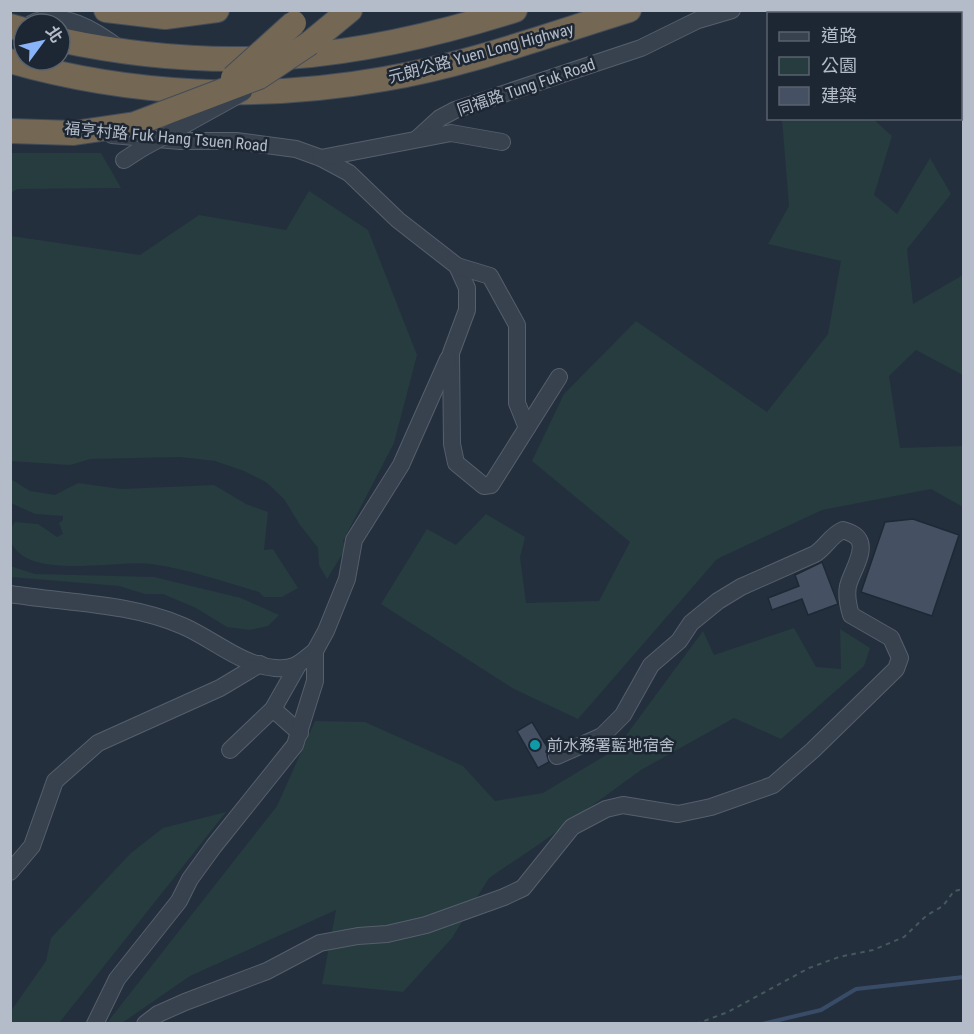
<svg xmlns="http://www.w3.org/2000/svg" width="974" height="1034" font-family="'Roboto Condensed','Noto Sans TC',sans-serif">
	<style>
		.green { fill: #263c3f }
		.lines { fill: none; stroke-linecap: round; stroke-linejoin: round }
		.stream { stroke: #394c67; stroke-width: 4 }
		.building { fill: #455162; stroke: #1f2835; stroke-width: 1.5 }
		.minor-casing { stroke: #565f6c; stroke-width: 18 }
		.highway-casing { stroke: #434c59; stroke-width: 26 }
		.path { stroke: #44595c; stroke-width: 2; stroke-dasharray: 4.5 4.5; stroke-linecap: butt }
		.minor { stroke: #38414e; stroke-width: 16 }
		.highway { stroke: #746855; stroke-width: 24 }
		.minor-bridge-casing { stroke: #565f6c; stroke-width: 18; stroke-linecap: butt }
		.highway-bridge-casing { stroke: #434c59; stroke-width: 26; stroke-linecap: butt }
		.minor-bridge { stroke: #38414e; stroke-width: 16 }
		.highway-bridge { stroke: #746855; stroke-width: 24 }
		.culture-dot { fill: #0f9aa8; stroke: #1d2633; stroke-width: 2 }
		.labels { text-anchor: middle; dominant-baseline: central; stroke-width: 5; stroke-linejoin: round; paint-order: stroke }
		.street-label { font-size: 16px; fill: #b4bcc9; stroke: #1d2633 }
		.poi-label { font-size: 16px; fill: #b4bcc9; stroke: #1d2633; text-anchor: start }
	</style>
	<rect width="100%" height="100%" fill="#242f3e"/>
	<!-- green -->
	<g class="green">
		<polygon points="782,119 873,119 892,136 874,195 897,214 930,158 951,194 907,249 913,304 963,275 963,375 916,350 889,376 900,448 963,446 963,507 931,489 822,510 717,559 578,719 514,689 381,604 427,529 456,545 486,514 525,537 520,557 526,603 599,601 630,542 532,461 564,394 636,321 767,412 828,334 841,261 768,244 789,206"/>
		<polygon points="11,153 101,153 121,188 17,189 11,193"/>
		<polygon points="309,191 368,230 417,355 394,443 343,541 346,548 327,579 319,565 318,548 300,525 284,499 266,482 244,471 215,461 180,457 90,459 70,465 11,461 11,236 140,255 199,215 286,230"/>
		<path d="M11 479 30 491 55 495 78 483 121 489 214 485 246 504 268 512 264 550 273 549 298 588 282 597H264L259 592C224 582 188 569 152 564 117 559 31 581 12 544 9 536 10 528 15 522L38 524 57 537 63 534 59 523 63 520V516L35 514 11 503Z"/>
		<polygon points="10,566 35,574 154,577 241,598 279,615 268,626 250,630 227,627 196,608 163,594 145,594 119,586 11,577"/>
		<polygon points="794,628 816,667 841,669 840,629 870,648 864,666 781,739 734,718 641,770 538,845 489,878 452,938 403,992 322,984 336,910 190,976 122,1023 106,1024 277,806 315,721 365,722 463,766 495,801 543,793 616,749 703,631 714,655"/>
		<polygon points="226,812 59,1023 11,1023 11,1011 46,961 51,938 131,853 163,828"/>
	</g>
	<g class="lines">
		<!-- stream -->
		<polyline class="stream" points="762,1024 821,1010 856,989 964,977"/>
	</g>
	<!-- building -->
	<g class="building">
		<polygon points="913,519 959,535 932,616 861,592 885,522"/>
		<polygon points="822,562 838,604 808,615 802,599 772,610 768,598 799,586 795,575"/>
		<polygon points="532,722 549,750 547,755 549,762 538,768 517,731"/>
	</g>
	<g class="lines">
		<defs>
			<g id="minor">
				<path d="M31 24C61 8 96 31 120 49"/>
				<polyline points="112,135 180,141 236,141 296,149 321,158 349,173 398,220 457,266 467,288 467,310 451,353 452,444 456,463 484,486 491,485 559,377"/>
				<polyline points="418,138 440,118 455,110 641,48 698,20 732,10"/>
				<polyline points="321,158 451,133 502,142"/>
				<polyline points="124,160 141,149"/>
				<polyline points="457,266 490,276 517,325 517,403 527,428"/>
				<path d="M10 594C67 603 130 603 183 626 213 639 241 665 275 668 295 670 300 663 315 651"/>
				<polyline points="273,709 300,733"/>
				<polyline points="230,750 273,709 298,665"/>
				<polyline points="10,872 32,846 55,781 98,743 220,688 260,664"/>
				<polyline points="95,1024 117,979 179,901 190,879 214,846 295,745 315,681 315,651 326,631 347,579 354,540 401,465 448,359"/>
				<path d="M145 1024 158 1014 185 1002 267 971 320 943 358 936 387 934 426 925 504 897 523 888 572 827 606 809 623 805 678 814 711 807 773 785 813 750 896 669 900 658 891 638 851 615C848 605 846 596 848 586 851 573 866 552 859 540 856 534 849 532 843 530 831 535 826 547 815 554L741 587 718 601 691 623 679 641 651 665 623 715 602 736 557 756"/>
			</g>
			<g id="highway">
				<polyline points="106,10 165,17 217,10"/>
				<polyline points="10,26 24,30"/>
				<path d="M60 40C223 75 357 60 515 10"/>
				<polyline points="310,43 350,10"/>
				<path d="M10 61C132 96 260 101 384 79 467 65 548 35 629 10"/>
			</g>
		</defs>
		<!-- minor casing -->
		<use href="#minor" class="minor-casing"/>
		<!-- highway casing -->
		<use href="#highway" class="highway-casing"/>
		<!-- path -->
		<polyline class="path" points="696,1024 728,1012 809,968 839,957 873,950 904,937 927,915 943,906 954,891 964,889"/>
		<!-- minor -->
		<use href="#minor" class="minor"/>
		<!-- highway -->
		<use href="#highway" class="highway"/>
		<defs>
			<polyline id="minor-bridge" points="141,149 244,92"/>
			<g id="highway-bridge">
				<polyline points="233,78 294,23"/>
				<polyline points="10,131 74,133 135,124 259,77 310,43"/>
			</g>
		</defs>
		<!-- minor-bridge casing -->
		<use href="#minor-bridge" class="minor-bridge-casing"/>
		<!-- highway-bridge casing -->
		<use href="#highway-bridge" class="highway-bridge-casing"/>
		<!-- minor-bridge -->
		<use href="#minor-bridge" class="minor-bridge"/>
		<!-- highway-bridge -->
		<use href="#highway-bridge" class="highway-bridge"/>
	</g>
	<!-- markers -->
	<circle class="culture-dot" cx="535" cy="745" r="6"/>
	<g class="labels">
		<!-- street labels -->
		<g class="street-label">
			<text transform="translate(481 53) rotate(-15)">元朗公路 Yuen Long Highway</text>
			<text transform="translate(526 87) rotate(-19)">同福路 Tung Fuk Road</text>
			<text transform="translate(166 137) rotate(5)">福亨村路 Fuk Hang Tsuen Road</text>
		</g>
		<!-- poi labels -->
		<g class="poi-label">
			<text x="547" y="745">前水務署藍地宿舍</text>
		</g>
	</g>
	<!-- border -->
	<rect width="974" height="1034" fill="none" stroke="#b4bcc9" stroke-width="24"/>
	<!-- legend -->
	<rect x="767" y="12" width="195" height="108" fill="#1d2633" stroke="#59626f" stroke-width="1.5"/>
	<rect x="779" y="32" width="30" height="9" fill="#38414e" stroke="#59626f" stroke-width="1.5"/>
	<text x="821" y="42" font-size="18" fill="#b4bcc9">道路</text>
	<rect x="779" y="57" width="30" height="18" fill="#263c3f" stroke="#59626f" stroke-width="1.5"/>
	<text x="821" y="72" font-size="18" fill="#b4bcc9">公園</text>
	<rect x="779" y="87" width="30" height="18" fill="#455162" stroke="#59626f" stroke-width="1.5"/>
	<text x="821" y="102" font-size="18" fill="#b4bcc9">建築</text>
	<!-- north arrow -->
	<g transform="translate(42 42) rotate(57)"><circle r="28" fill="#1d2633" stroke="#59626f" stroke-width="1.5"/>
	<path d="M0-4.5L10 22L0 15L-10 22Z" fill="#8ab4f8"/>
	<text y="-9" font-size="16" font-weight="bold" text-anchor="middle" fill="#b4bcc9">北</text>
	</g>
</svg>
